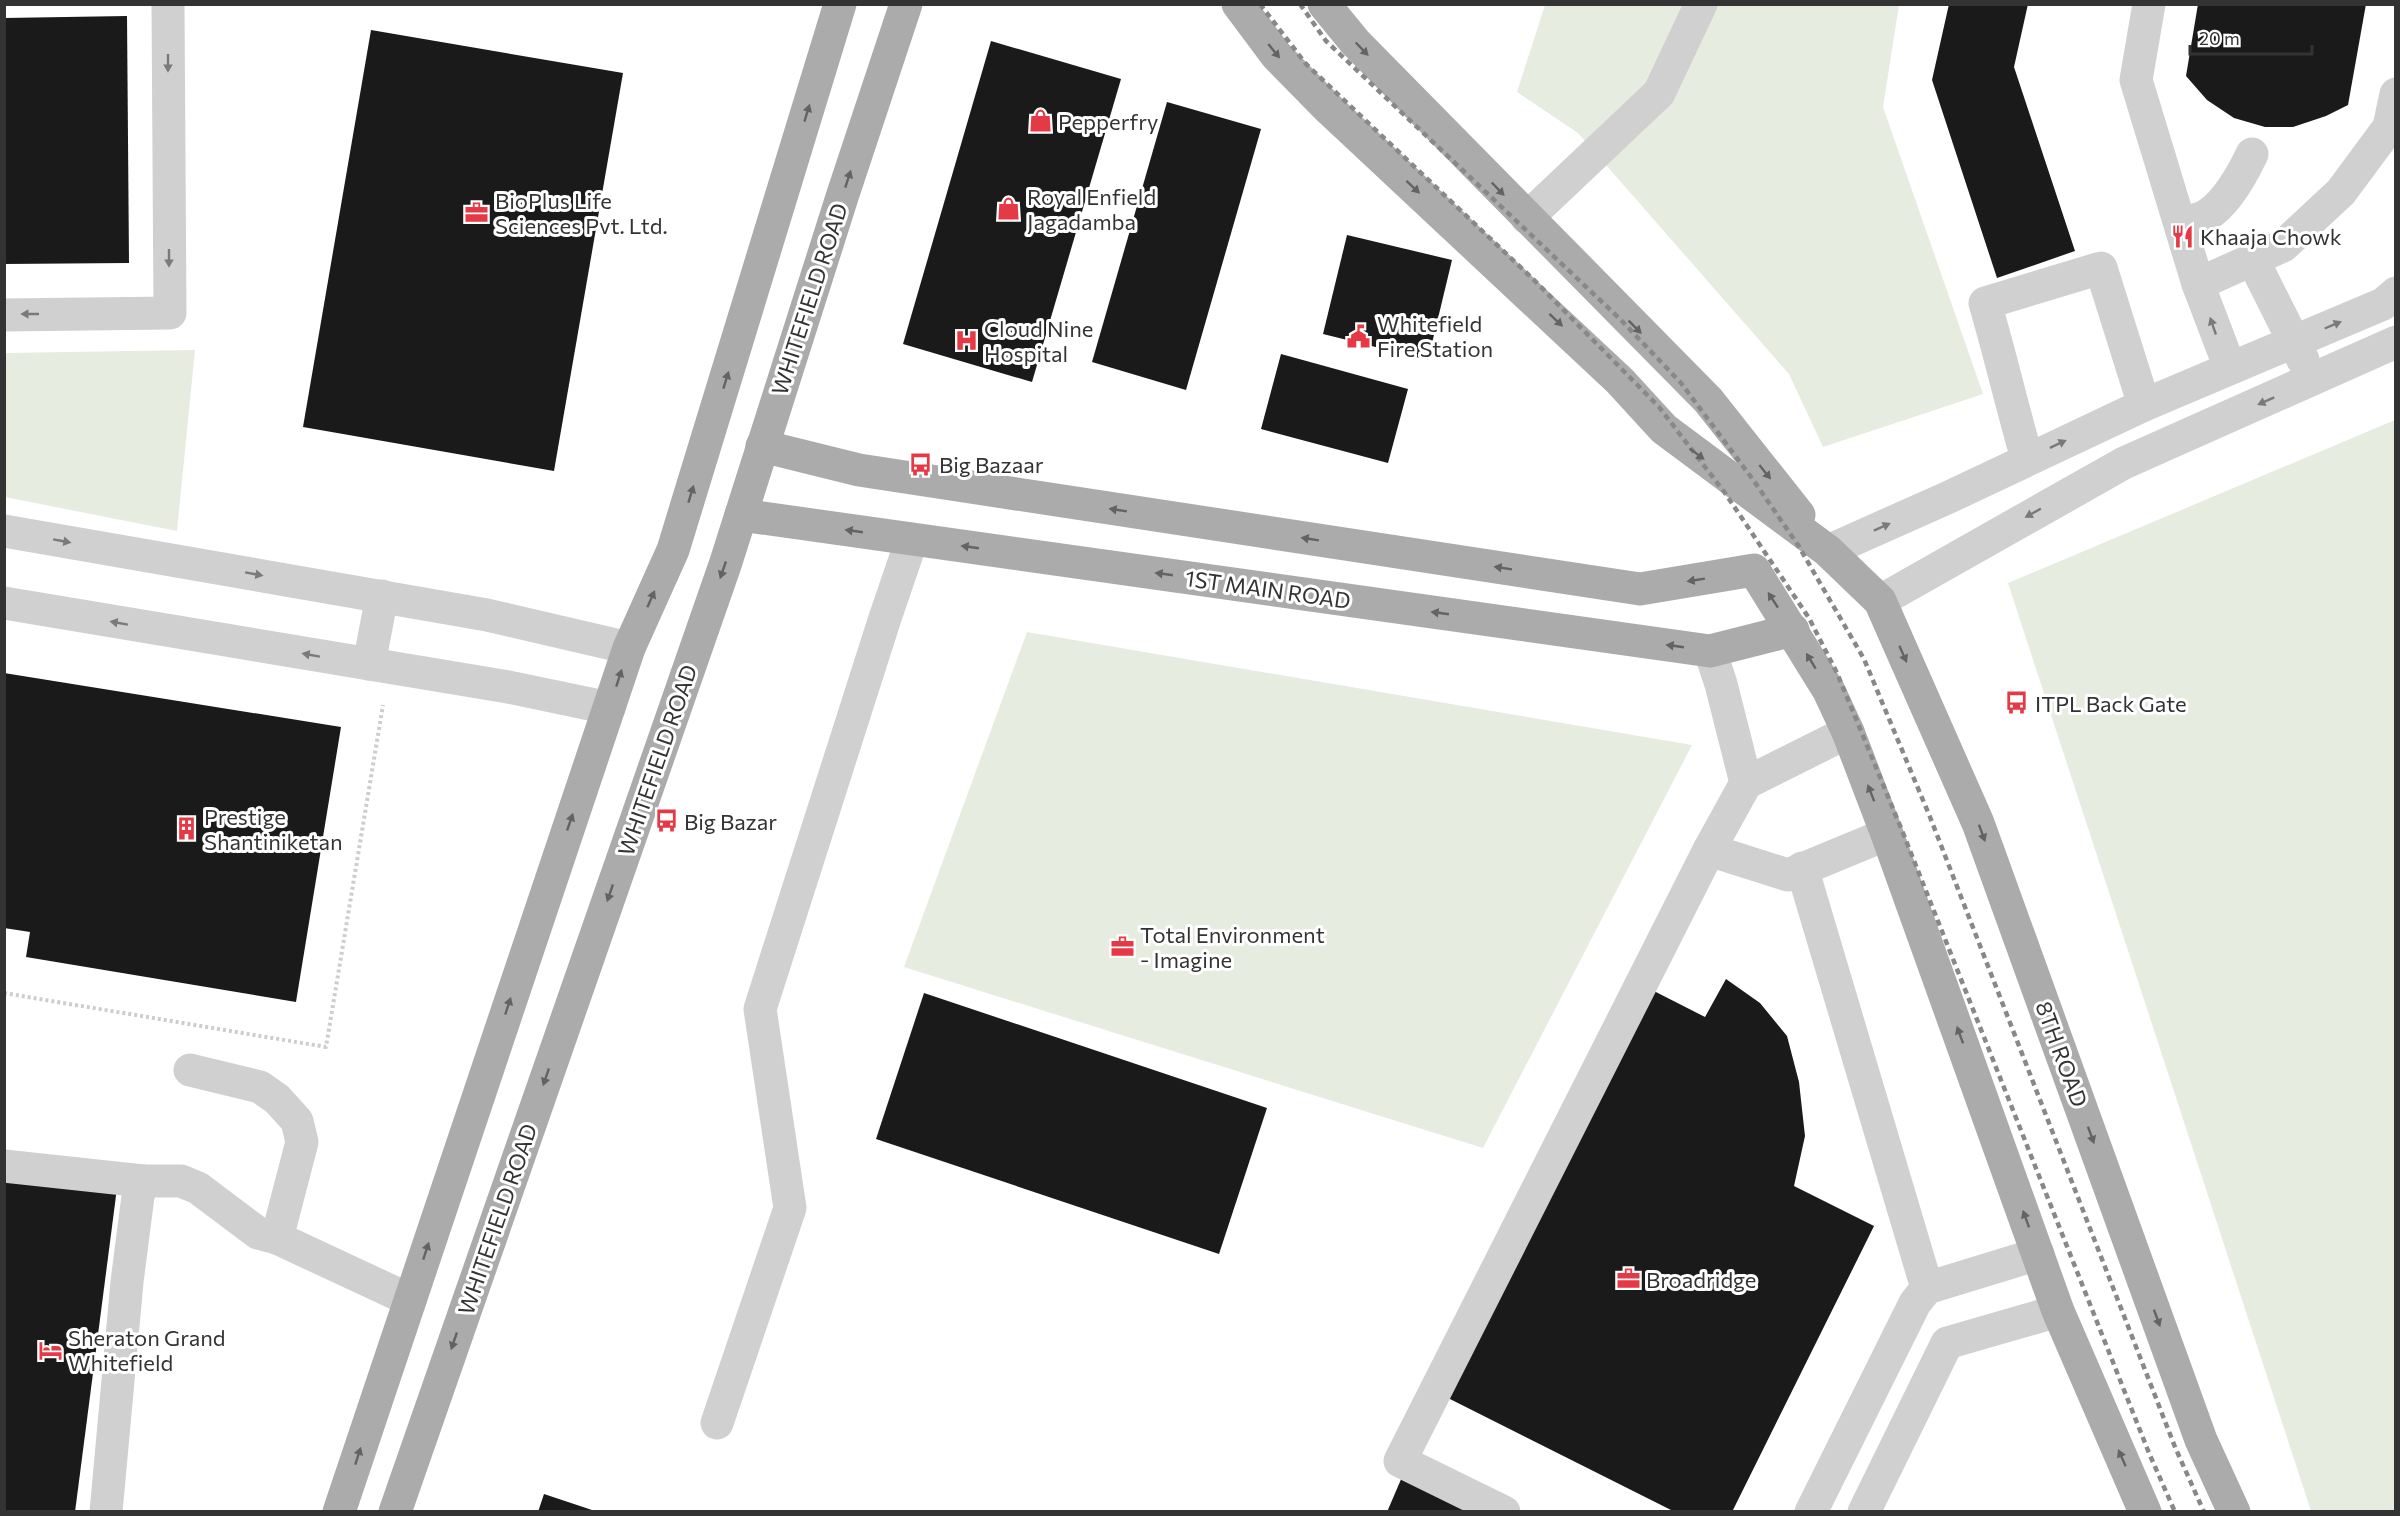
<svg xmlns="http://www.w3.org/2000/svg" width="2400" height="1516" font-family="Commissioner,sans-serif">
	<style>
		.green { fill: #e6ecdf }
		.building { fill: #1a1a1a }
		.lines { fill: none; stroke-linecap: round; stroke-linejoin: round }
		.path { stroke: #cdcdcd; stroke-width: 4; stroke-dasharray: 3 3; stroke-linecap: butt }
		.minor { stroke: #d0d0d0; stroke-width: 33 }
		.major { stroke: #ababab; stroke-width: 33 }
		.rail { stroke: #888; stroke-width: 4.5; stroke-dasharray: 6 4.5; stroke-linecap: butt }
		.oneway { fill: #636363 }
		.oneway2 { fill: #7a7a7a }
		.labels { text-anchor: middle; dominant-baseline: central; stroke-width: 6; stroke-linejoin: round; paint-order: stroke }
		.poi-label { font-size: 22px; fill: #333; stroke: #fff; text-anchor: start }
		.street-label { font-size: 22px; fill: #333; stroke: #fff }
	</style>
	<rect width="100%" height="100%" fill="#fff"/>
	<!-- green -->
	<g class="green">
		<polygon points="1545,5 1899,5 1883,107 1983,394 1823,447 1789,374 1578,133 1517,92"/>
		<polygon points="195,350 177,531 5,497 5,353"/>
		<polygon points="2395,420 2395,1511 2311,1511 2008,583"/>
		<polygon points="1027,632 1692,745 1483,1148 904,967"/>
	</g>
	<!-- building -->
	<g class="building">
		<polygon points="1949,4 2028,4 2014,67 2075,251 1997,278 1932,80"/>
		<polygon points="2198,4 2366,4 2348,105 2326,116 2293,127 2265,127 2234,118 2207,100 2186,76"/>
		<polygon points="127,16 129,263 4,264 4,18"/>
		<polygon points="371,30 623,73 554,471 303,427"/>
		<polygon points="991,41 1121,79 1032,382 903,344"/>
		<polygon points="1167,102 1261,129 1186,390 1092,362"/>
		<polygon points="1347,235 1452,260 1428,360 1323,334"/>
		<polygon points="1281,354 1408,389 1388,463 1261,429"/>
		<polygon points="4,673 341,727 296,1002 26,957 30,932 4,928"/>
		<polygon points="1726,979 1760,1003 1787,1036 1799,1082 1805,1136 1794,1186 1874,1226 1732,1512 1675,1512 1440,1394 1648,988 1705,1017"/>
		<polygon points="924,993 1267,1108 1219,1254 876,1139"/>
		<polygon points="4,1174 117,1188 75,1512 4,1512"/>
		<polygon points="1405,1470 1488,1512 1387,1512"/>
		<polygon points="544,1494 595,1511 595,1512 538,1512"/>
	</g>
	<g class="lines">
		<!-- path -->
		<polyline class="path" points="4,993 326,1047 383,705"/>
		<!-- minor -->
		<g class="minor">
			<polyline points="2149,4 2136,80 2198,284 2230,368"/>
			<polyline points="1527,218 1659,93 1701,4"/>
			<path d="M2180 224C2188 221 2200 220 2207 215 2226 204 2243 173 2252 154"/>
			<polyline points="2253,260 2303,360"/>
			<polyline points="2198,284 2283,246 2341,192 2389,127 2396,94"/>
			<polyline points="4,315 170,313 168,4"/>
			<path d="M2027 458C2012 407 2000 354 1985 303L2101 268 2144 405"/>
			<polyline points="4,531 487,615 629,648"/>
			<polyline points="1828,551 1947,498 2144,405 2383,304 2396,293"/>
			<polyline points="1880,601 2124,463 2396,342"/>
			<polyline points="4,603 508,687 609,708"/>
			<polyline points="1710,651 1721,684 1746,783"/>
			<polyline points="369,664 382,596"/>
			<polyline points="1848,732 1746,783 1709,850 1788,875 1887,834"/>
			<polyline points="1802,868 1927,1288"/>
			<polyline points="4,1166 143,1181"/>
			<polyline points="277,1238 410,1300"/>
			<polyline points="717,1423 790,1208 760,1009 885,618 912,539"/>
			<polyline points="106,1512 127,1282 138,1196 143,1181 181,1181 198,1188 258,1233 277,1238 302,1142 297,1121 277,1099 260,1087 190,1070"/>
			<polyline points="1504,1512 1400,1461 1709,850"/>
			<polyline points="1811,1512 1915,1303 1927,1288 2038,1254"/>
			<polyline points="1864,1512 1947,1343 2058,1311"/>
		</g>
		<!-- major -->
		<g class="major">
			<polyline points="1238,4 1276,55 1327,107 1620,381 1664,429 1828,551 1880,601 1978,823 2201,1440 2234,1512"/>
			<polyline points="1324,4 1355,42 1708,400 1799,515"/>
			<polyline points="762,446 859,470 1640,589 1754,570 1829,691 1848,732 1887,834 2058,1311 2145,1512"/>
			<polyline points="741,515 1710,651 1793,630"/>
			<polyline points="339,1512 629,648 673,550 840,4"/>
			<polyline points="395,1512 725,565 843,194 906,4"/>
		</g>
		<!-- rail -->
		<g class="rail">
			<polyline points="1260,4 1306,64 1534,280 1659,407 1725,493 1809,618 1837,673 1901,828 2149,1453 2175,1512"/>
			<polyline points="1300,4 1326,41 1619,318 1681,383 1754,481 1798,545 1864,659 1930,817 2175,1447 2204,1512"/>
		</g>
	</g>
	<!-- one-way arrows -->
	<defs><path id="oneway-solid" d="M-6-.8H1V-3.2L6.5 0L1 3.2V.8H-6Z" transform="scale(1.5)"/></defs>
	<g class="oneway">
		<use href="#oneway-solid" transform="translate(1362 49) rotate(46)"/>
		<use href="#oneway-solid" transform="translate(1274 51) rotate(51)"/>
		<use href="#oneway-solid" transform="translate(807 113) rotate(-73)"/>
		<use href="#oneway-solid" transform="translate(848 179) rotate(-72)"/>
		<use href="#oneway-solid" transform="translate(1413 187) rotate(43)"/>
		<use href="#oneway-solid" transform="translate(1498 189) rotate(46)"/>
		<use href="#oneway-solid" transform="translate(1556 320) rotate(43)"/>
		<use href="#oneway-solid" transform="translate(1635 327) rotate(45)"/>
		<use href="#oneway-solid" transform="translate(726 380) rotate(-73)"/>
		<use href="#oneway-solid" transform="translate(1697 454) rotate(37)"/>
		<use href="#oneway-solid" transform="translate(1765 472) rotate(51)"/>
		<use href="#oneway-solid" transform="translate(691 494) rotate(-73)"/>
		<use href="#oneway-solid" transform="translate(1118 510) rotate(-171)"/>
		<use href="#oneway-solid" transform="translate(854 531) rotate(-172)"/>
		<use href="#oneway-solid" transform="translate(1310 539) rotate(-171)"/>
		<use href="#oneway-solid" transform="translate(970 547) rotate(-172)"/>
		<use href="#oneway-solid" transform="translate(1503 568) rotate(-171)"/>
		<use href="#oneway-solid" transform="translate(723 570) rotate(109)"/>
		<use href="#oneway-solid" transform="translate(1164 574) rotate(-172)"/>
		<use href="#oneway-solid" transform="translate(1696 580) rotate(171)"/>
		<use href="#oneway-solid" transform="translate(651 599) rotate(-66)"/>
		<use href="#oneway-solid" transform="translate(1773 600) rotate(-123)"/>
		<use href="#oneway-solid" transform="translate(1440 613) rotate(-172)"/>
		<use href="#oneway-solid" transform="translate(1675 646) rotate(-172)"/>
		<use href="#oneway-solid" transform="translate(1903 654) rotate(66)"/>
		<use href="#oneway-solid" transform="translate(1811 661) rotate(-121)"/>
		<use href="#oneway-solid" transform="translate(619 678) rotate(-72)"/>
		<use href="#oneway-solid" transform="translate(1871 793) rotate(-111)"/>
		<use href="#oneway-solid" transform="translate(570 822) rotate(-71)"/>
		<use href="#oneway-solid" transform="translate(1982 833) rotate(70)"/>
		<use href="#oneway-solid" transform="translate(610 893) rotate(109)"/>
		<use href="#oneway-solid" transform="translate(508 1006) rotate(-72)"/>
		<use href="#oneway-solid" transform="translate(1960 1035) rotate(-110)"/>
		<use href="#oneway-solid" transform="translate(546 1077) rotate(109)"/>
		<use href="#oneway-solid" transform="translate(2091 1135) rotate(70)"/>
		<use href="#oneway-solid" transform="translate(2026 1219) rotate(-110)"/>
		<use href="#oneway-solid" transform="translate(426 1251) rotate(-72)"/>
		<use href="#oneway-solid" transform="translate(2157 1318) rotate(70)"/>
		<use href="#oneway-solid" transform="translate(454 1341) rotate(109)"/>
		<use href="#oneway-solid" transform="translate(358 1456) rotate(-72)"/>
		<use href="#oneway-solid" transform="translate(2122 1458) rotate(-114)"/>
	</g>
	<g class="oneway2">
		<use href="#oneway-solid" transform="translate(168 63) rotate(90)"/>
		<use href="#oneway-solid" transform="translate(169 258) rotate(90)"/>
		<use href="#oneway-solid" transform="translate(30 314) rotate(180)"/>
		<use href="#oneway-solid" transform="translate(2333 325) rotate(-23)"/>
		<use href="#oneway-solid" transform="translate(2213 326) rotate(-109)"/>
		<use href="#oneway-solid" transform="translate(2266 401) rotate(156)"/>
		<use href="#oneway-solid" transform="translate(2058 444) rotate(-25)"/>
		<use href="#oneway-solid" transform="translate(2033 513) rotate(151)"/>
		<use href="#oneway-solid" transform="translate(1882 527) rotate(-24)"/>
		<use href="#oneway-solid" transform="translate(62 541) rotate(10)"/>
		<use href="#oneway-solid" transform="translate(254 574) rotate(10)"/>
		<use href="#oneway-solid" transform="translate(119 623) rotate(-170)"/>
		<use href="#oneway-solid" transform="translate(311 655) rotate(-170)"/>
	</g>
	<!-- icons -->
	<defs>
		<symbol id="shop-bare" viewBox="-9 -9 18 18"><path d="M-5-2.5h2.3a2.7 3.5 0 0 1 5.4 0H5L5.5 6h-11ZM-1.5-2.5h3a1.5 2.3 0 0 0-3 0Z" fill="#e63946" stroke="#fff" stroke-width="2.5" paint-order="stroke"/></symbol>
		<symbol id="office-bare" viewBox="-9 -9 18 18"><path d="M-6-3h4V-5.5h4V-3h4V5H-6ZM-1-4.5V-3h2v-1.5ZM-6 0V1H6V0Z" fill="#e63946" stroke="#fff" stroke-width="2.5" paint-order="stroke"/></symbol>
		<symbol id="restaurant-bare" viewBox="-9 -9 18 18"><path d="M-5-6h1v4h1v-4h1v4h1v-4h1v5L-1.5 .5V6h-2V.5L-5-1ZM5-6V6H3V1.5H1.5Q1.5-4 5-6Z" fill="#e63946" stroke="#fff" stroke-width="2.5" paint-order="stroke"/></symbol>
		<symbol id="civic-bare" viewBox="-9 -9 18 18"><path d="M-.6-6.5H3V-4.5H.6V-3L4-1V1h2V6H-6V1h2V-1L-.6-3ZM-1.2 2.5V6h2.4V2.5Z" fill="#e63946" stroke="#fff" stroke-width="2.5" paint-order="stroke"/></symbol>
		<symbol id="hospital-bare" viewBox="-9 -9 18 18"><path d="M-5-5h3v3.5h4V-5h3V5h-3V1.5h-4V5h-3Z" fill="#e63946" stroke="#fff" stroke-width="2.5" paint-order="stroke"/></symbol>
		<symbol id="bus-bare" viewBox="-9 -9 18 18"><path d="M-5-6H5V4H4V6H2V4H-2V6H-4V4H-5ZM-3.5-4V0h7V-4ZM-3.5 1.2v1.5H-2V1.2ZM2 1.2v1.5H3.5V1.2Z" fill="#e63946" stroke="#fff" stroke-width="2.5" paint-order="stroke"/></symbol>
		<symbol id="building-bare" viewBox="-9 -9 18 18"><path d="M-4-6H4V6H1V3H-1V6H-4ZM-2.5-4.3h1.7v1.8h-1.7ZM.8-4.3h1.7v1.8H.8ZM-2.5-1h1.7V.8h-1.7ZM.8-1h1.7V.8H.8Z" fill="#e63946" stroke="#fff" stroke-width="2.5" paint-order="stroke"/></symbol>
		<symbol id="hotel-bare" viewBox="-9 -9 18 18"><path d="M-6-4.5h1.5V1H6V5H4.5V3h-9V5H-6ZM-4 0a1.8 1.8 0 1 1 3.6 0ZM.5 0V-2.5h3Q6-2.5 6 0Z" fill="#e63946" stroke="#fff" stroke-width="2.5" paint-order="stroke"/></symbol>
	</defs>
	<g fill-rule="evenodd">
		<use href="#shop-bare" x="1024" y="104" width="33" height="33"/>
		<use href="#shop-bare" x="992" y="192" width="33" height="33"/>
		<use href="#office-bare" x="460" y="196" width="33" height="33"/>
		<use href="#restaurant-bare" x="2166" y="220" width="33" height="33"/>
		<use href="#civic-bare" x="1342" y="320" width="33" height="33"/>
		<use href="#hospital-bare" x="950" y="324" width="33" height="33"/>
		<use href="#bus-bare" x="904" y="448" width="33" height="33"/>
		<use href="#bus-bare" x="2000" y="686" width="33" height="33"/>
		<use href="#bus-bare" x="650" y="804" width="33" height="33"/>
		<use href="#building-bare" x="170" y="812" width="33" height="33"/>
		<use href="#office-bare" x="1106" y="930" width="33" height="33"/>
		<use href="#office-bare" x="1612" y="1262" width="33" height="33"/>
		<use href="#hotel-bare" x="34" y="1334" width="33" height="33"/>
	</g>
	<g class="labels">
		<!-- poi labels -->
		<g class="poi-label">
			<text x="1058" y="121">Pepperfry</text>
			<text x="1027" y="196">Royal Enfield<tspan x="1027" dy="25">Jagadamba</tspan></text>
			<text x="495" y="200">BioPlus Life<tspan x="495" dy="25">Sciences Pvt. Ltd.</tspan></text>
			<text x="2200" y="236">Khaaja Chowk</text>
			<text x="1377" y="323">Whitefield<tspan x="1377" dy="25">Fire Station</tspan></text>
			<text x="984" y="328">Cloud Nine<tspan x="984" dy="25">Hospital</tspan></text>
			<text x="939" y="464">Big Bazaar</text>
			<text x="2035" y="703">ITPL Back Gate</text>
			<text x="204" y="816">Prestige<tspan x="204" dy="25">Shantiniketan</tspan></text>
			<text x="684" y="821">Big Bazar</text>
			<text x="1140" y="934">Total Environment<tspan x="1140" dy="25">- Imagine</tspan></text>
			<text x="1646" y="1279">Broadridge</text>
			<text x="68" y="1337">Sheraton Grand<tspan x="68" dy="25">Whitefield</tspan></text>
		</g>
		<!-- street labels -->
		<g class="street-label">
			<text transform="translate(809 299) rotate(-72)">WHITEFIELD ROAD</text>
			<text transform="translate(1268 589) rotate(8)">1ST MAIN ROAD</text>
			<text transform="translate(657 760) rotate(-71)">WHITEFIELD ROAD</text>
			<text transform="translate(2062 1054) rotate(70)">8TH ROAD</text>
			<text transform="translate(497 1219) rotate(-71)">WHITEFIELD ROAD</text>
		</g>
	</g>
	<!-- border -->
	<rect width="2400" height="1516" fill="none" stroke="#333333" stroke-width="12"/>
	<!-- scale -->
	<path d="M2190 45v9h122v-9" fill="none" stroke="#333333" stroke-width="3"/>
	<text x="2199" y="45" font-size="18" fill="#333333" stroke="#ffffff" stroke-width="4.5" paint-order="stroke">20 m</text>
</svg>
